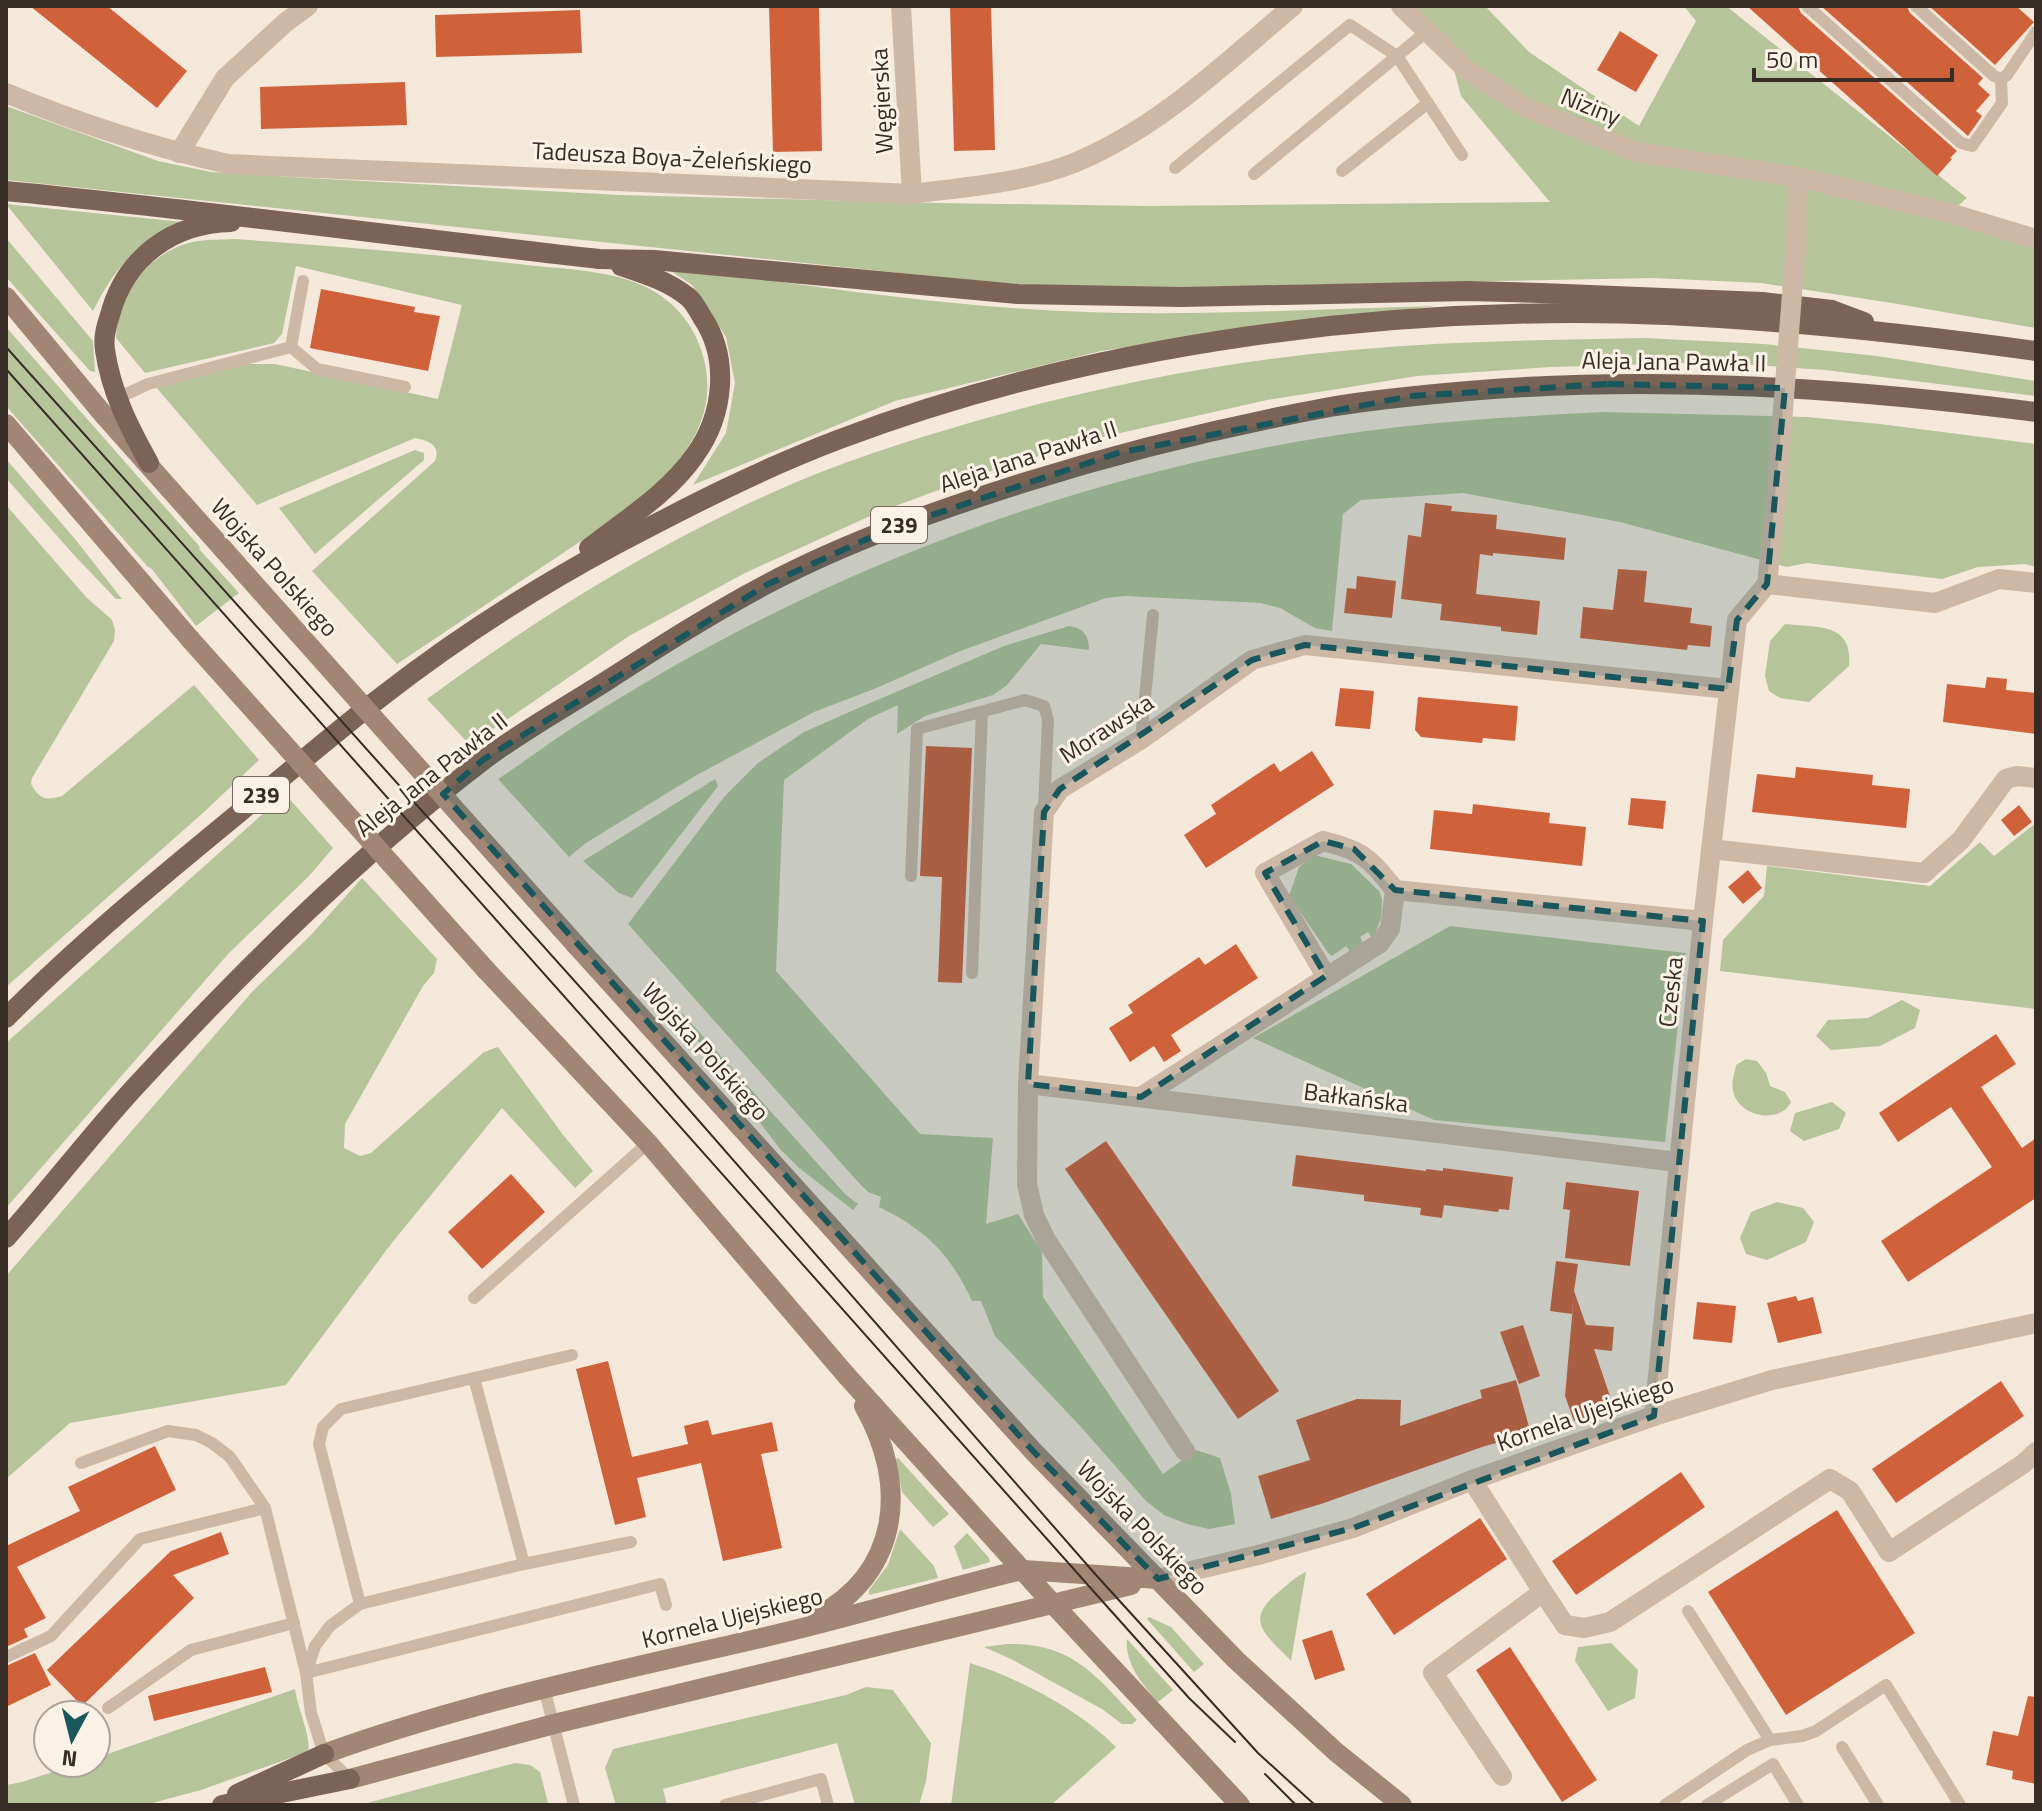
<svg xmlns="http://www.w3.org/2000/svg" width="2042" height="1811" font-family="'Titillium Web',sans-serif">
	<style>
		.green { fill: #b5c499 }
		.building { fill: #d0623b }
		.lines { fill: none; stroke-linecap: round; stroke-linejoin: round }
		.lane { stroke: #cdb8a5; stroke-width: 12 }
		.street { stroke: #cdb8a5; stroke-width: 20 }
		.secondary { stroke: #a18676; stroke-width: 20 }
		.primary { stroke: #7b6356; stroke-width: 20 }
		.tram { stroke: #382c27; stroke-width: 2 }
		.street-bridge { stroke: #cdb8a5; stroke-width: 20 }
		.secondary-bridge { stroke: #a18676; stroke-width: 20 }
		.marked { fill: #19575d; fill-opacity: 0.2; stroke: #19575d; stroke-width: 6; stroke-dasharray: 16 10; stroke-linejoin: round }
		.labels { text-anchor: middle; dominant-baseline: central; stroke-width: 6; stroke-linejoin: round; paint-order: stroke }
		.shield { fill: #fbf2e7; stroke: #726761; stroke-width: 2 }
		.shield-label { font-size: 22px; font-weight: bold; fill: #382c27 }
		.street-label { font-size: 24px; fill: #382c27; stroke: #fbf2e7 }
	</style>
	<rect width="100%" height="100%" fill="#f4e8da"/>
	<!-- green -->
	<g class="green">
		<polygon points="1412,6 1485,6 1529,52 1639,126 1696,21 1684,6 1726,6 1967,198 1951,212 2036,239 2036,328 1892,303 1761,283 1654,278 1098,289 987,282 6,180 6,106 158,161 211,172 308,178 620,195 937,203 1148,206 1550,202 1461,96 1448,47"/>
		<path d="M6 204 182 222C136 245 116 265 93 311Z"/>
		<polygon points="6,238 93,341 95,372 90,371 6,277"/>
		<path d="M235 239C330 246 425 253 519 264 558 269 603 269 639 284 674 298 698 328 705 364 718 426 675 469 632 507L397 664 312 571 435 461C441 445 429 441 415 438L257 505 155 386 237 364H275L438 399 462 305 296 266 282 334 274 343 145 373 116 338C118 292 151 249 198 241 210 239 223 240 235 239Z"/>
		<path d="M662 265C803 285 943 307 1085 312 1202 316 1320 309 1437 306L1272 325 1101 351 895 401 693 485 726 433 735 383 726 337 692 285Z"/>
		<polygon points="6,327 200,547 199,549 239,593 196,626 151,568 148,567 6,406"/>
		<path d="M1645 338 1764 344 1877 356 2036 381V396L1825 370 1755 365 1683 363 1551 367 1417 376 1344 388 1267 400 1089 440 982 474 879 512 745 573 629 636 470 745 427 699C533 621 647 549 767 495 834 464 904 442 976 421 1099 386 1225 361 1352 350 1449 341 1547 340 1645 338Z"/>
		<path d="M1603 412 1807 417 1880 424 2036 444V567L2025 564 1978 567 1942 579 1807 563 1787 567 1620 522 1463 493 1361 500 1343 514 1332 631 1315 628 1280 608 1260 603 1125 596 1106 598 958 652 874 689 814 712 695 776 586 843 569 857 498 779C527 760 554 739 583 721 804 579 1054 482 1313 439 1409 423 1505 417 1603 412Z"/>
		<polygon points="415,450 424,453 424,460 315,554 279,508"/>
		<polygon points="6,459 75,539 122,599 116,599 73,554 6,478"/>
		<path d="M6 505 86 597 112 620 115 630 114 641 32 778 31 784C39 799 46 801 62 796L194 685 259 760 204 812 6 987Z"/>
		<path d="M1785 624C1818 628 1853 622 1849 666L1809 702 1780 698 1769 691 1765 676 1770 641Z"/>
		<path d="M1069 626C1084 628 1089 636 1089 650L1041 644 1007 685 993 695 925 716 897 734 898 705 868 719 784 780 776 971 920 1134 993 1138 986 1224 1018 1214 1042 1252 1043 1297 1163 1474 1196 1450 1220 1458 1231 1494 1235 1524 1209 1529 1187 1524 1164 1515 1146 1501 1081 1427 995 1336 981 1301H972C951 1255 925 1229 879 1207L881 1197 868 1192 858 1182 628 924 724 797 758 763 804 732 856 709 1004 646Z"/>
		<polygon points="715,779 718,786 632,898 619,893 583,861"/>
		<polygon points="285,794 333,848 310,875 229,953 6,1208 6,1043"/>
		<polygon points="2036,823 2036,1009 1720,971 1723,940 1764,896 1767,866 1930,886 1980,842 1994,856"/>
		<polygon points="1314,855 1351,864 1379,891 1382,899 1381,918 1373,940 1368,932 1360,937 1365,946 1352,954 1346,946 1332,956 1329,954 1289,896 1299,867"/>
		<polygon points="362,878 437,959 434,973 423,986 345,1124 344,1148 360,1156 371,1153 484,1052 498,1047 564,1136 593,1171 575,1188 502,1108 391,1244 286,1385 70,1423 6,1479 6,1276 252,992 311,935"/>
		<polygon points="1450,926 1686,953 1665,1142 1434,1120 1253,1038"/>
		<polygon points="1902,1000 1920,1010 1915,1028 1880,1046 1831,1050 1816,1036 1828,1020 1868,1018"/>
		<polygon points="682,1013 846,1195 858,1204 853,1210 798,1167 780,1149 679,1016"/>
		<path d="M1746 1059 1757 1061 1766 1073 1770 1086 1785 1092 1791 1102C1780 1125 1737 1117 1733 1090 1731 1083 1735 1072 1736 1065Z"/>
		<polygon points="1832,1102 1846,1113 1839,1129 1804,1141 1790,1131 1795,1113"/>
		<polygon points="1777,1202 1803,1208 1814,1222 1806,1242 1767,1260 1746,1254 1740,1238 1751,1212"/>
		<polygon points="898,1458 949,1514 933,1527 902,1492 896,1459"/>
		<polygon points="900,1529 934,1566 938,1578 869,1595 869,1590 888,1565"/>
		<polygon points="967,1533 989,1558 990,1562 963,1570 954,1546"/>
		<path d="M1306 1572 1291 1661C1266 1634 1242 1621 1280 1591 1288 1584 1296 1576 1306 1572Z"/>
		<polygon points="1149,1617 1171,1627 1204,1664 1194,1672 1147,1619"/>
		<path d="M1127 1639 1173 1690 1158 1702C1142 1684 1125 1664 1127 1639Z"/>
		<polygon points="1611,1643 1638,1670 1635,1698 1608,1711 1575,1661 1578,1647"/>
		<path d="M1007 1644C1071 1642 1097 1676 1137 1720L1132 1724H1122L1102 1709 1013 1660 984 1647Z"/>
		<path d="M970 1663C1021 1679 1079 1710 1116 1747L1051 1805H951Z"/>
		<polygon points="866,1687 893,1690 931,1743 926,1781 919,1805 855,1805 837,1743 663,1789 667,1805 616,1805 605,1768 613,1749 846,1695"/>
		<path d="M295 1689C297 1706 312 1740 308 1751L296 1756 201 1790 145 1805H6V1785C37 1781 65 1763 96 1763V1758Z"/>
		<polygon points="515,1763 530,1765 540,1772 548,1803 536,1805 360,1805"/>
	</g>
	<!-- building -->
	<g class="building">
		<polygon points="30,6 107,6 187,71 157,108"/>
		<polygon points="769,6 819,6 822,151 773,152"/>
		<polygon points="950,6 991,6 995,150 954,151"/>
		<polygon points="1747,6 1798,6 1801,13 1957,151 1950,158 1952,159 1937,176"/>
		<polygon points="1821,6 1907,6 1910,13 1983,78 1978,84 1990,95 1976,111 1982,116 1968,136"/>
		<polygon points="1929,6 2016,6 2034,22 1995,65"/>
		<polygon points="580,10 582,53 436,57 435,15"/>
		<polygon points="1620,31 1658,55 1636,92 1597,70"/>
		<polygon points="405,82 407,125 261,129 260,87"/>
		<polygon points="321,289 415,307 414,312 440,316 428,371 310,348"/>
		<polygon points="1425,503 1452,506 1451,511 1497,515 1496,529 1566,538 1564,560 1493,553 1493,556 1480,554 1476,594 1540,601 1537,635 1501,631 1501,627 1440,620 1442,604 1401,599 1408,535 1421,537"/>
		<polygon points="1618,569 1647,571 1644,602 1692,608 1690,623 1712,626 1710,647 1688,645 1687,650 1580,638 1583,607 1613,610"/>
		<polygon points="1357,576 1396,581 1392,618 1344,613 1347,588 1356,589"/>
		<polygon points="1987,677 2007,679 2006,690 2036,693 2036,734 1943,722 1947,684 1985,688"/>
		<polygon points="1340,688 1374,691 1370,729 1335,726"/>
		<polygon points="1418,697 1518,706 1515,741 1483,738 1482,743 1421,737 1415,730"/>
		<polygon points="926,746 972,748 962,983 938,982 942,877 920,876"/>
		<polygon points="1312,751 1334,785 1206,868 1184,835 1216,814 1211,805 1274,763 1280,772"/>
		<polygon points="1796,767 1873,775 1872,785 1910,789 1906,828 1752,812 1757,774 1795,778"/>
		<polygon points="1631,798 1666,801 1663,829 1628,825"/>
		<polygon points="1473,804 1550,813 1549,823 1586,827 1582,866 1430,849 1434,810 1472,814"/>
		<polygon points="2019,805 2032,822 2014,836 2001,820"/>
		<polygon points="1748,870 1762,888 1743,904 1728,887"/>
		<polygon points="1236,944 1258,978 1171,1035 1181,1051 1164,1062 1154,1046 1130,1062 1109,1028 1133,1013 1128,1005 1199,957 1205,965"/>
		<polygon points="1996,1034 2016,1064 1981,1087 2022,1148 2036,1138 2036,1198 1908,1282 1881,1241 1992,1167 1951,1107 1898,1142 1879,1113"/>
		<polygon points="1106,1141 1279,1391 1238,1419 1065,1169"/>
		<polygon points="1296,1155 1426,1171 1426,1169 1443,1171 1443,1168 1513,1177 1509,1210 1499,1209 1498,1212 1444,1205 1442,1218 1420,1215 1421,1208 1364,1201 1364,1195 1292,1186"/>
		<polygon points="511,1174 545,1212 482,1269 448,1232"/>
		<polygon points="1566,1182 1639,1191 1630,1266 1565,1258 1570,1210 1563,1209"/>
		<polygon points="1556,1261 1578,1264 1574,1291 1586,1325 1614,1327 1612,1351 1594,1349 1614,1408 1574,1421 1565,1396 1574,1294 1572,1314 1550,1311"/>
		<polygon points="1796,1296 1798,1301 1813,1297 1822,1333 1778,1343 1767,1303"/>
		<polygon points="1697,1302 1736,1306 1732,1343 1693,1339"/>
		<polygon points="1523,1325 1540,1376 1519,1384 1500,1332"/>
		<polygon points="608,1361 632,1457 688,1444 684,1426 708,1420 712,1435 772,1422 778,1451 761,1454 782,1548 723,1561 701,1463 637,1478 646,1517 615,1525 576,1369"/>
		<polygon points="1516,1380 1531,1434 1485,1446 1321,1504 1271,1519 1258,1476 1310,1460 1296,1420 1357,1399 1401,1400 1400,1426 1482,1398 1480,1390"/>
		<polygon points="2001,1381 2024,1416 1896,1503 1872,1469"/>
		<polygon points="155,1446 176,1490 17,1567 46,1618 24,1629 28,1637 6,1647 6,1546 80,1511 68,1487"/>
		<polygon points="1681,1472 1705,1507 1576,1595 1552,1561"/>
		<polygon points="1837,1510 1915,1633 1786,1715 1708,1592"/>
		<polygon points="1480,1518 1507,1559 1394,1635 1366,1594"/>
		<polygon points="221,1532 229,1554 173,1575 194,1598 82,1706 47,1670 171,1551"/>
		<polygon points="1332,1630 1345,1670 1315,1680 1302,1640"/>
		<polygon points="1510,1647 1597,1780 1562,1802 1476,1670"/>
		<polygon points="35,1653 51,1685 6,1707 6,1666"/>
		<polygon points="265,1667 272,1692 154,1721 148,1696"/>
		<polygon points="2028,1696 2036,1697 2036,1784 2012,1779 2013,1771 1986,1765 1993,1731 2018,1736"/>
	</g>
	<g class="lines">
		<!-- lane -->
		<g class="lane">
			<polyline points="1807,6 1961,143 1972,146 2002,103 2001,79"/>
			<polyline points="1916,6 1994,76 2001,79 2007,75 2036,32"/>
			<polyline points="1175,168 1350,25 1397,56 1462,155"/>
			<polyline points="1342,171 1428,103"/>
			<polyline points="1254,174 1426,32"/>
			<polyline points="291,347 303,281"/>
			<polyline points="116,399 148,384 291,347 317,369 405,387"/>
			<polyline points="1141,739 1153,615"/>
			<polyline points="911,876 917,729 1025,700 1044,706 1048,720 1044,809"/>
			<polyline points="972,973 982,712"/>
			<polyline points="474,1298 648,1143"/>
			<polyline points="572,1355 474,1378 524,1564 631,1542"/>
			<polyline points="81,1463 168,1431 196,1435 212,1443 230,1457 265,1508 306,1673 311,1713 324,1754 350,1779"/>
			<polyline points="360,1604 319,1444 323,1427 341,1409 474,1378"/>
			<polyline points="1688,1611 1770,1740"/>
			<polyline points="6,1657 51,1636 140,1539 265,1508"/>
			<polyline points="307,1671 315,1646 330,1626 360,1604 524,1564"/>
			<polyline points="306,1673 660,1584 666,1605"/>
			<polyline points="544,1688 574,1805"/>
			<polyline points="108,1708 191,1650 294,1623"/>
			<polyline points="1842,1747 1878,1805"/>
			<polyline points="725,1805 821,1779 828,1805"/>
			<polyline points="1665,1805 1747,1750 1770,1740 1802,1736 1816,1731 1886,1685 1960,1805"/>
			<polyline points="1707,1805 1773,1764 1798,1805"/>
		</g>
		<!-- street -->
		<g class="street">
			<polyline points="901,6 912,194"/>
			<polyline points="1401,6 1468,71 1527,108 1636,152 1797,177 1950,213 2036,239"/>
			<path d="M6 93C78 123 152 147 228 164L912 194C965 187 1024 183 1074 163 1159 128 1224 64 1293 6"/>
			<polyline points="179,153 225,78 286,22 308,6"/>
			<polyline points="1796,242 1797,177"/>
			<polyline points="1767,584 1935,603 1999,579 2036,583"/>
			<polyline points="1711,849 1924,873 1961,840 2006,779 2017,776 2036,778"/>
			<polyline points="1395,890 1703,921"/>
			<polyline points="1028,1084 1678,1162"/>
			<path d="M1141 1097 1380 943 1390 929 1395 890C1369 858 1364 851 1323 841L1265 873 1326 976"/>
			<polyline points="1654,1416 1703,921 1737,620 1767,584 1777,488"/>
			<polyline points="1185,1451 1046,1240 1034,1215 1027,1184 1028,1084 1044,812 1060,789 1140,740 1252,660 1305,645 1728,689"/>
			<polyline points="1472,1480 1543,1592 1433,1673 1502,1776"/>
			<polyline points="1158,1579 1262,1554 1353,1528 1472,1480 1654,1416 1772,1380 2036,1323"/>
			<polyline points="1543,1592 1565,1625 1584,1628 1610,1622 1830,1479 1850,1491 1889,1552 2023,1464 2036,1452"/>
		</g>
		<!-- secondary -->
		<g class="secondary">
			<polyline points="6,297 103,414 224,550"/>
			<polyline points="6,424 190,639"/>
			<polyline points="576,945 1033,1451 1236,1660 1336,1752 1402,1805"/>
			<polyline points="486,970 648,1143 846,1375 1052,1603 1240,1805"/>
			<path d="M818 1616C901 1571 908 1483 864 1406"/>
			<path d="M324 1754C473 1700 628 1669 782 1633 857 1615 930 1593 1005 1574L1023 1570 1158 1579"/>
			<polyline points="350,1779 554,1724 1131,1585"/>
		</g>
		<!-- primary -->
		<g class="primary">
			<path d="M6 191C204 210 401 237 599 259L654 260 1018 294 1181 297 1468 291 1541 293 1762 302 1832 310 1864 322"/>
			<path d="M149 463C129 427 111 392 105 350 103 338 106 327 110 315 125 258 172 223 231 222"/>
			<path d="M589 548C625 520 669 493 695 455 724 415 730 358 702 317 698 310 694 302 688 297 668 281 645 274 621 266"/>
			<path d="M6 1018C82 941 167 872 251 803 294 768 337 731 381 697 454 640 535 588 617 544 689 506 763 468 840 439 1096 342 1394 304 1667 315 1791 321 1914 334 2036 351"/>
			<path d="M6 1238C50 1189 90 1136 134 1088 242 971 355 859 481 762 520 732 566 707 608 680 659 647 712 613 767 584 848 541 938 510 1026 482 1125 451 1227 426 1330 407 1376 399 1422 395 1468 391 1658 375 1848 388 2036 412"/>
			<polyline points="237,1794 324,1754"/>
			<polyline points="222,1805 350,1779"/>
		</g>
		<!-- tram -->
		<g class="tram">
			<polyline points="6,347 658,1074 1096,1575 1258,1753 1315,1805"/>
			<polyline points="6,369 1095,1593 1189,1698 1235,1742"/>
			<polyline points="1265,1774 1296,1805"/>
		</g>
		<!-- street-bridge -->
		<polyline class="street-bridge" points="1777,488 1796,242"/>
		<!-- secondary-bridge -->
		<g class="secondary-bridge">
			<polyline points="224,550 576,945"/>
			<polyline points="190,639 486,970"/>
		</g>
	</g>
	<!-- marked area -->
	<path class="marked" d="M1608 384 1785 388 1767 584 1737 620 1728 689 1305 645 1252 660 1060 789 1044 812 1028 1084 1141 1097 1326 976 1265 873 1323 841 1354 849 1395 890 1703 921 1654 1416 1353 1528 1158 1579 1033 1451 443 794 484 759 768 584 887 530 1118 453 1411 396Z"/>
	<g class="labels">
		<!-- shield labels -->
		<g class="shield">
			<rect x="871" y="507" width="56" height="36" rx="6"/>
			<rect x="233" y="777" width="56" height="36" rx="6"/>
		</g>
		<g class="shield-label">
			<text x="899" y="525">239</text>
			<text x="261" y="795">239</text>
		</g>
		<!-- street labels -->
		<g class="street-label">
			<text transform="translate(881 101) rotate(-93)">Węgierska</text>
			<text transform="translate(1591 106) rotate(22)">Niziny</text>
			<text transform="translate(672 157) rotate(3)">Tadeusza Boya-Żeleńskiego</text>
			<text transform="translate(1674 361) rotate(1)">Aleja Jana Pawła II</text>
			<text transform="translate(1028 456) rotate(-18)">Aleja Jana Pawła II</text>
			<text transform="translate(275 567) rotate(48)">Wojska Polskiego</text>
			<text transform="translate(1106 728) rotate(-33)">Morawska</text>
			<text transform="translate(431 774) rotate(-38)">Aleja Jana Pawła II</text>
			<text transform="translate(1670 992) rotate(-84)">Czeska</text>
			<text transform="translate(706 1051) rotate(48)">Wojska Polskiego</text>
			<text transform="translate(1356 1097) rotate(7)">Bałkańska</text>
			<text transform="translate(1585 1413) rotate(-19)">Kornela Ujejskiego</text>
			<text transform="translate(1143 1527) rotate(46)">Wojska Polskiego</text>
			<text transform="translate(732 1617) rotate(-14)">Kornela Ujejskiego</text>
		</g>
	</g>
	<!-- border -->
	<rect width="2042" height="1811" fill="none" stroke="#382c27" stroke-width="16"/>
	<!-- north arrow -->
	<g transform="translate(72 1739) rotate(187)"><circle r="38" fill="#fbf2e7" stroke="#ada39a" stroke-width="2"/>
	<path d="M0-6L14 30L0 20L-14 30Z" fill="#19575d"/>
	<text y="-12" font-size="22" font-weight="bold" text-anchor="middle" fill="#382c27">N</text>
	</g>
	<!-- scale -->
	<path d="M1754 68v12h198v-12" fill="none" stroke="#382c27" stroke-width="4"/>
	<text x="1766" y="68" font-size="24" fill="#382c27" stroke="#fbf2e7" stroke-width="6" paint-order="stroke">50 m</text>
</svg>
